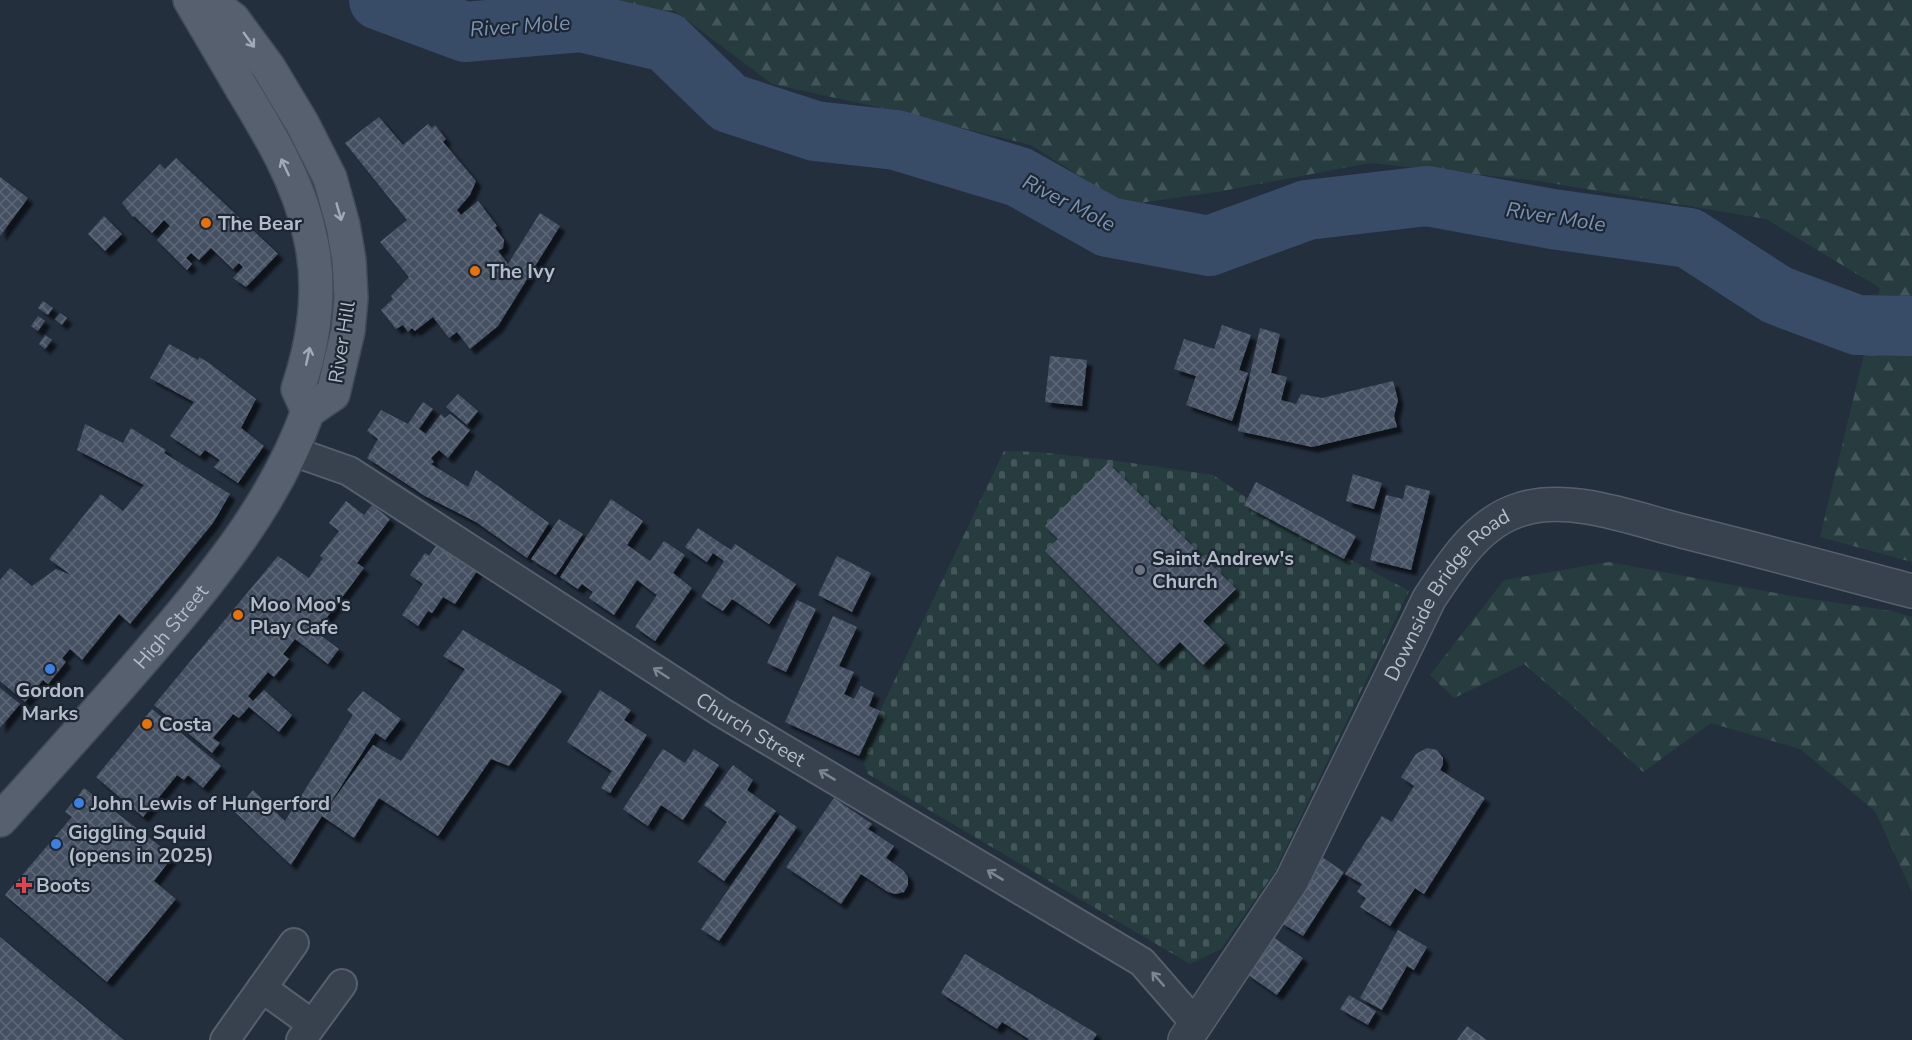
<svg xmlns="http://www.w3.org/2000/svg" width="1912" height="1040" font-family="'Nunito Sans',sans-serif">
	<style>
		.forest { fill: url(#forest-firs) }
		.cemetery { fill: url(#cemetery-stones) }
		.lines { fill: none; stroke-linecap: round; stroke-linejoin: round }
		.river { stroke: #394c67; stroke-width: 60 }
		.building { fill: url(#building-cross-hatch); filter: url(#shadow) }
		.minor-casing { stroke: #565f6c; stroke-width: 32 }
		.tertiary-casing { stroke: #565f6c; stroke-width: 36 }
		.primary-casing { stroke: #414a57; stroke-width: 36 }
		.minor { stroke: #38414e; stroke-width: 28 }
		.tertiary { stroke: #38414e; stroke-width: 33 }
		.primary { stroke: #56606e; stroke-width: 33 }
		.oneway { stroke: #a1aab7 }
		.oneway2 { stroke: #7c8592 }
		.food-dot { fill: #e8710a; stroke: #1d2633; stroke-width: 2 }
		.worship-dot { fill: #6b7280; stroke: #1d2633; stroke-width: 2 }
		.shop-dot { fill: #3f7fe0; stroke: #1d2633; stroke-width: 2 }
		.health-dot { fill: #e0444e; stroke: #1d2633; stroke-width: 2 }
		.labels { text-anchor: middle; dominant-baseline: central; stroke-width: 4.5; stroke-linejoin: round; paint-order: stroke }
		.poi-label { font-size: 20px; font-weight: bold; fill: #b4bcc9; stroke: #1d2633; text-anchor: start }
		.street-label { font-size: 20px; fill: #b4bcc9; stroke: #1d2633 }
		.water-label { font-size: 21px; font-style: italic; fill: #7c92b1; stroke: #1d2633 }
	</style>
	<defs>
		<pattern id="forest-firs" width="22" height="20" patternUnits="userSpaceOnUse" patternTransform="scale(1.5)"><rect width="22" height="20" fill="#263c3f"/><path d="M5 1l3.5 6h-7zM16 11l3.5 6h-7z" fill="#435659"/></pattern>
		<pattern id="cemetery-stones" width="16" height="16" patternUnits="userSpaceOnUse" patternTransform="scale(1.5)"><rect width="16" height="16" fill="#263c3f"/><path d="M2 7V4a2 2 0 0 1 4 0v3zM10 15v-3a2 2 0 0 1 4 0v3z" fill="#435659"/></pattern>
		<pattern id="building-cross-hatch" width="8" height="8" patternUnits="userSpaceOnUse" patternTransform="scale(1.5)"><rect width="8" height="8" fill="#455162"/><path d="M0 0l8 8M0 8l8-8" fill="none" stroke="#5d6877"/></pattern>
		<filter id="shadow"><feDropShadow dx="5.5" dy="5.5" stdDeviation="1.5" flood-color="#0009"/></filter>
	</defs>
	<rect width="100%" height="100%" fill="#242f3e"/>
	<!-- forest -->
	<g class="forest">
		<polygon points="471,0 1912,0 1912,562 1820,537 1880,288 1766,219 1539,181 1370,163 1217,192 1125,205 1031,145 886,109 772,84 675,11"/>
		<polygon points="1609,562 1792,596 1892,611 1912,617 1912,892 1875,811 1800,749 1711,723 1643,772 1568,702 1524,664 1454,698 1430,675 1504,580"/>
	</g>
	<!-- cemetery -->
	<polygon class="cemetery" points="1004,451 1037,452 1111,460 1213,475 1250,500 1248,504 1409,591 1274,873 1221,949 1190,964 868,774 860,753"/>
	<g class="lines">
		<!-- river -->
		<polyline class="river" points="379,0 465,32 581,22 666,42 729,103 815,131 896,140 1019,177 1108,227 1209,246 1307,210 1427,196 1552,219 1689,238 1777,295 1857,325 1912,326"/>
	</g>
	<!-- building -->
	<g class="building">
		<polygon points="379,117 403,145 428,124 432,128 435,125 446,139 443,142 476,181 470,195 457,210 461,215 478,201 497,226 495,228 504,240 503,248 498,251 508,264 540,213 560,226 498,326 470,349 457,332 449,338 433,317 415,331 412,328 408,332 403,325 396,329 381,310 393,299 391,296 409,277 380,242 407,220 345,143"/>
		<polygon points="176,158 278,254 246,287 233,278 243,267 239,263 233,269 211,248 199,260 191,253 186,258 192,264 187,270 157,240 170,226 164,220 152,233 134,216 133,217 122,203 160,164 165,169"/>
		<polygon points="0,177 28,198 0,236"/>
		<polygon points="104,216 122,234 105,251 88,234"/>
		<polygon points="43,301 53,308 48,315 38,308"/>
		<polygon points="60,313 67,318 62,325 55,319"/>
		<polygon points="38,316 45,321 38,331 31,326"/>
		<polygon points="1222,325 1251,335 1239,370 1248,373 1232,421 1186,405 1196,376 1174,369 1184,339 1214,349"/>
		<polygon points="1260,328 1280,334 1271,373 1287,377 1281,400 1296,404 1301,394 1322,398 1393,381 1398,400 1394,416 1397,427 1312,447 1238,431"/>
		<polygon points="45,335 52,340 45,349 39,344"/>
		<polygon points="169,344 198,360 199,357 209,363 256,399 241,428 264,446 238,483 214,467 220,460 205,450 200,456 170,436 194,402 150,378"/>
		<polygon points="1050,356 1087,360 1082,406 1045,402"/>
		<polygon points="458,394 478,411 467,425 446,407"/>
		<polygon points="423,402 433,409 419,429 426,434 441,414 445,418 450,414 470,430 448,458 439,450 431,458 434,462 431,464 468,487 476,470 549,523 527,558 476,522 425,496 367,458 378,439 367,431 381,410 408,424"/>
		<polygon points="85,424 123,443 131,428 166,450 164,453 230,494 213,523 130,624 119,614 82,660 70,649 62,658 66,662 48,684 43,680 25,702 0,681 0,580 10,568 32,586 56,569 71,575 49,559 101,494 123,511 144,485 77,450"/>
		<polygon points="1108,463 1236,589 1203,621 1225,643 1203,665 1180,642 1158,664 1045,551 1058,539 1045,526"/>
		<polygon points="1353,474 1382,483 1374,509 1346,501"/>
		<polygon points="1256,482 1356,536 1344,559 1244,505"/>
		<polygon points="1406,485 1430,491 1411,570 1370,560 1386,495 1403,499"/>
		<polygon points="611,499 643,521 627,545 650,561 664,541 685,555 673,573 692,588 655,641 635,627 657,595 637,580 614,615 589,598 593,592 582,584 578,589 560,577"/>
		<polygon points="346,501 364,515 372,505 390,519 357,563 364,568 316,632 339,649 328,664 295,639 283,654 289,659 274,677 268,672 248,696 253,701 264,690 292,715 279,732 249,707 239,718 233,714 213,738 220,743 212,753 154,705 278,556 309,578 323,558 320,556 339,531 329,523"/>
		<polygon points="559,519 583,534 556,575 531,559"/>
		<polygon points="698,528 731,550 735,544 796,584 769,624 732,599 723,611 701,597 724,561 713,553 707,562 685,547"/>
		<polygon points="440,540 479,568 455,604 443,597 432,613 428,611 418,626 402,615 423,584 410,575 425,553 429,556"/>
		<polygon points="837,556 871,573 852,612 818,595"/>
		<polygon points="797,600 816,609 786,672 767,663"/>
		<polygon points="833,616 857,627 839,666 854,672 844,694 854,699 861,686 874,693 869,706 880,711 859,756 785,722"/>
		<polygon points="463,630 562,691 509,766 491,759 438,836 379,798 354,838 322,816 291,865 235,812 253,790 285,821 353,715 347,710 363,691 401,719 385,740 375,733 324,813 373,745 401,761 465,669 443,656"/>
		<polygon points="0,688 20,704 0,728"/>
		<polygon points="600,690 631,710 624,720 647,735 610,793 601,788 612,771 567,742"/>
		<polygon points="152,709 221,766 203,788 188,775 184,780 177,775 143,817 96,777"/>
		<polygon points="1427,748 1437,750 1443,758 1443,764 1440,770 1485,798 1424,894 1415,888 1390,926 1360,907 1366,898 1357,892 1362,884 1345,874 1382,816 1392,822 1414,786 1401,777 1416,754"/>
		<polygon points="663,749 685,763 694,749 719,765 683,820 661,805 648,826 623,809"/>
		<polygon points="733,765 753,780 747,790 776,811 724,881 698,862 727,822 704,805"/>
		<polygon points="84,788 173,856 154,881 176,899 107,982 5,895 72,817 65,812"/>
		<polygon points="834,798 872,824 868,829 894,846 886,858 903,870 908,877 908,885 904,892 896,894 888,892 861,874 841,904 786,867"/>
		<polygon points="780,815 797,827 719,941 701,929"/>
		<polygon points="1322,857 1344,872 1303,936 1280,922"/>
		<polygon points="1398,930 1427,947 1414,970 1407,966 1382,1010 1360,998"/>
		<polygon points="0,937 124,1040 0,1040"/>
		<polygon points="1273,937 1303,958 1277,995 1247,974"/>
		<polygon points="965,954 1097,1034 1093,1040 1028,1040 1029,1039 1002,1022 997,1029 941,993"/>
		<polygon points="1349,995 1376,1011 1368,1025 1340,1009"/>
		<polygon points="1467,1026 1487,1040 1457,1040"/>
	</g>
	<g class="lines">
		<defs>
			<g id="minor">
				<path id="s1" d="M292 451 349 471 721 712 1142 962 1196 1024"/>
				<polyline points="262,988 312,1024"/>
				<polyline points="225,1040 294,943"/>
				<polyline points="301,1040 342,984"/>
			</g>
			<g id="tertiary">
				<path id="s2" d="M1185 1040 1292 880 1429 599C1452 564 1479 521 1522 509 1570 494 1635 519 1682 531 1759 550 1836 571 1912 591"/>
			</g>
			<g id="primary">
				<path d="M190 0C207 29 224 58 241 87 269 133 299 182 310 236 322 286 314 341 298 389L308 411"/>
				<polyline points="208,0 233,19 269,68 302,123 330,178 343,225 349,260 351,298 348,331 333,394 308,411"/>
				<path id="s3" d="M0 820C53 761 106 703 157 643 218 572 276 500 308 411"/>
			</g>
		</defs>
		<!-- minor casing -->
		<use href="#minor" class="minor-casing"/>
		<!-- tertiary casing -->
		<use href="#tertiary" class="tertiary-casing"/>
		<!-- primary casing -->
		<use href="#primary" class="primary-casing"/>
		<!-- minor -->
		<use href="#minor" class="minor"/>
		<!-- tertiary -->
		<use href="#tertiary" class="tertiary"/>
		<!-- primary -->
		<use href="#primary" class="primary"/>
	</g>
	<!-- one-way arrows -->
	<defs><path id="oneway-shaft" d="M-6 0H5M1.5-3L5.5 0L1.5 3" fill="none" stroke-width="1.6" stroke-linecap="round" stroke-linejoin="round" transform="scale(1.5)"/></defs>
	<g class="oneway">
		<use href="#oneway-shaft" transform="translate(249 40) rotate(54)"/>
		<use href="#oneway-shaft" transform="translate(285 167) rotate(-115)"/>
		<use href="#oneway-shaft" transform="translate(339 212) rotate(74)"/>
		<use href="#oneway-shaft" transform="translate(308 356) rotate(-78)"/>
	</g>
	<g class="oneway2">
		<use href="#oneway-shaft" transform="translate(661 673) rotate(-147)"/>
		<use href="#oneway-shaft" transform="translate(827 775) rotate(-149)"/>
		<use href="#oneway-shaft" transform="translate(995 875) rotate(-149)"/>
		<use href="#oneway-shaft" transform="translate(1158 979) rotate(-131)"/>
	</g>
	<!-- markers -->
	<g class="food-dot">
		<circle cx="206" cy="223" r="6"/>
		<circle cx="475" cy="271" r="6"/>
		<circle cx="238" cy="615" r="6"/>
		<circle cx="147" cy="724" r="6"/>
	</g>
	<circle class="worship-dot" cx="1140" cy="570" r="6"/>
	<g class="shop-dot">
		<circle cx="50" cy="669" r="6"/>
		<circle cx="79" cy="803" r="6"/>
		<circle cx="56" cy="844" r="6"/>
	</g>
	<path class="health-dot" d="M21 876h6v6h6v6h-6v6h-6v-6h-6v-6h6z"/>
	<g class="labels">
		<!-- poi labels -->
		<g class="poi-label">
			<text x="218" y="223">The Bear</text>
			<text x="487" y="271">The Ivy</text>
			<text x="1152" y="558">Saint Andrew's<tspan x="1152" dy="23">Church</tspan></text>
			<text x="250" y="604">Moo Moo's<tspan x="250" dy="23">Play Cafe</tspan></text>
			<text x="50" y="690" text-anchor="middle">Gordon<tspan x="50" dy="23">Marks</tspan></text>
			<text x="159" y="724">Costa</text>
			<text x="91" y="803">John Lewis of Hungerford</text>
			<text x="68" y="832">Giggling Squid<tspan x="68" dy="23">(opens in 2025)</tspan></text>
			<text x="36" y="885">Boots</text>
		</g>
		<!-- street labels -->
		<g class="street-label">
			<text transform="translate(342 342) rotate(-81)">River Hill</text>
			<text stroke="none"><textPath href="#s2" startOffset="519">Downside Bridge Road</textPath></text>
			<text stroke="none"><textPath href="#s3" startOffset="258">High Street</textPath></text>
			<text stroke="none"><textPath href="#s1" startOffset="538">Church Street</textPath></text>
		</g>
		<!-- water labels -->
		<g class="water-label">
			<text transform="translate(520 26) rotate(-4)">River Mole</text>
			<text transform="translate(1069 203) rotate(27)">River Mole</text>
			<text transform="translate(1556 217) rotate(9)">River Mole</text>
		</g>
	</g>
</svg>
